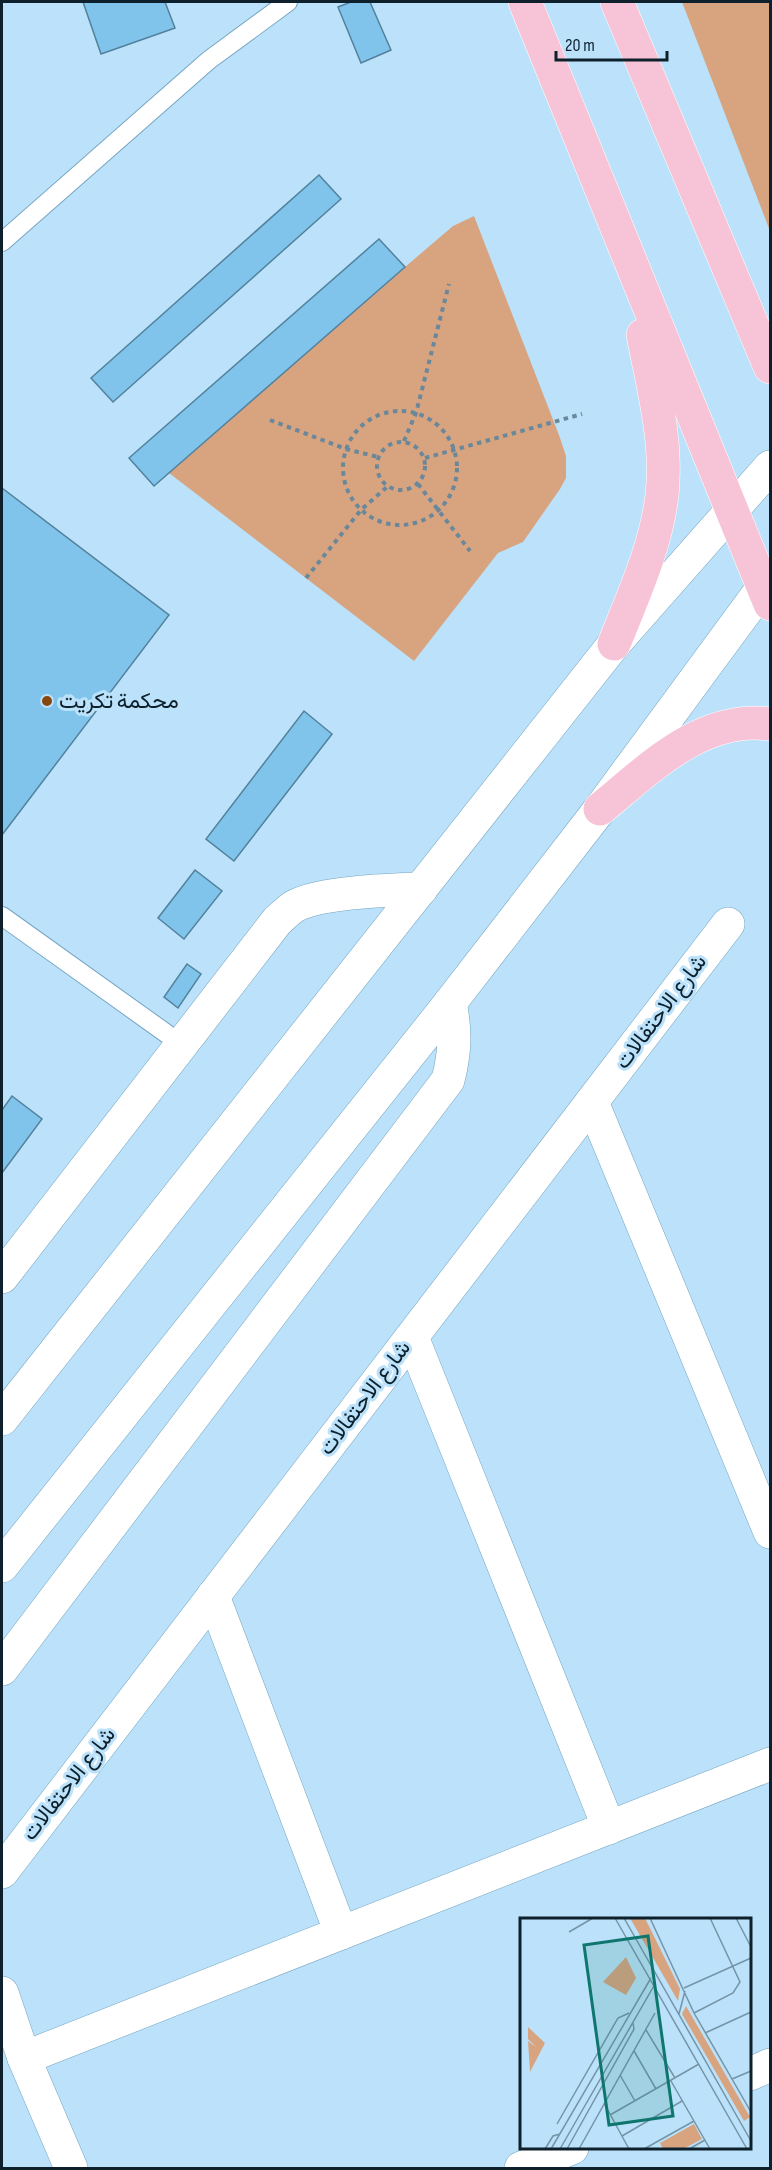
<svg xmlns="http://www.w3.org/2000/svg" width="772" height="2170" font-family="'Sofia Sans Condensed',Vazirmatn,sans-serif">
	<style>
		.green { fill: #d8a480 }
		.building { fill: #80c4ec; stroke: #53819c; stroke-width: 1.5 }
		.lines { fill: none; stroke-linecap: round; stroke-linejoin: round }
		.service-casing { stroke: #76a5c1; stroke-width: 20 }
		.minor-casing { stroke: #76a5c1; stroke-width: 34 }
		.secondary-casing { stroke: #76a5c1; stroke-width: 34 }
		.primary-casing { stroke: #fff; stroke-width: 34 }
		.path { stroke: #6b889a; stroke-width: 4; stroke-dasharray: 4.5 4.5; stroke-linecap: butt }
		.service { stroke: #fff; stroke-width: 18 }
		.minor { stroke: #fff; stroke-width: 33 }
		.secondary { stroke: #fff; stroke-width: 33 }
		.primary { stroke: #f7c4d7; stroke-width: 33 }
		.poi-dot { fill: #87480f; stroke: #bbe2fa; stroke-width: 2 }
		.labels { text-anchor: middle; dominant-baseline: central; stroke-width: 6; stroke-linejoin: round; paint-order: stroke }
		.poi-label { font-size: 22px; fill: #0d202b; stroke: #bbe2fa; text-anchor: start }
		.street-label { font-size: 22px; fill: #0d202b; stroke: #bbe2fa }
		.inset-road { fill: none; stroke: #7594a7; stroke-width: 1.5 }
		.view { fill: #0f766e; fill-opacity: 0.15; stroke: #0f766e; stroke-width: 3 }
		.inset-edge { fill: none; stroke: #0d202b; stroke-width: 3 }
	</style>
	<rect width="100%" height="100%" fill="#bbe2fa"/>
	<!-- green -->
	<g class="green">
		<polygon points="682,2 770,2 770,231"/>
		<polygon points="474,216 559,435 566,456 566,478 560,489 523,542 498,553 414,661 169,473 405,267 453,226"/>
	</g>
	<!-- building -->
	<g class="building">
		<polygon points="83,2 165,2 175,28 101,54"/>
		<polygon points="351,2 370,2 391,50 361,63 338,7"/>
		<polygon points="319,175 341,199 113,402 91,378"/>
		<polygon points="379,239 405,267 154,486 129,458"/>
		<polygon points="2,488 169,615 2,835"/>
		<polygon points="304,711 332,734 234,861 206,839"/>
		<polygon points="195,870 222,891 184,939 158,918"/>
		<polygon points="187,964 201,974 178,1008 164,997"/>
		<polygon points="12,1096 42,1119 2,1173 2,1110"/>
	</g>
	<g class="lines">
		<defs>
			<g id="service">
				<polyline points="2,242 209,60 288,2"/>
				<polyline points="2,916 181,1044"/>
			</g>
			<g id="minor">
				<polyline points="592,1102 770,1532"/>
				<path d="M2 1277 277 921C282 917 288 910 295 906 320 892 391 890 421 889"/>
				<polyline points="412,1337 609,1828"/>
				<polyline points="213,1596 341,1933"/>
				<path d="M2 1669 448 1080C455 1053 456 1031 450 1003"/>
				<polyline points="2,1872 728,924"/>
				<polyline points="2,1993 24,2058 71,2168"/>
				<polyline points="24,2058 770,1764"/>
				<polyline points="750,2074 770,2065"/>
				<polyline points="521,2168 572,2148"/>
			</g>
			<g id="secondary">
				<polyline points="2,1419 614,644 770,467"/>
				<polyline points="2,1566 450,1003 600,809 770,578"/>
			</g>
			<g id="primary">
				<polyline points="525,2 770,604"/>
				<polyline points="617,2 770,367"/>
				<path d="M614 644C633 596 656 547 662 495 668 442 653 387 643 335"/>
				<path d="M600 809C649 769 701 715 770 724"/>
			</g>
		</defs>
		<!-- service casing -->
		<use href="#service" class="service-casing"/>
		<!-- minor casing -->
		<use href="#minor" class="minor-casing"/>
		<!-- secondary casing -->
		<use href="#secondary" class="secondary-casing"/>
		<!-- primary casing -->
		<use href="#primary" class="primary-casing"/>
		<!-- path -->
		<g class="path">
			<circle cx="400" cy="468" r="57"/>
			<polyline points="270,420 346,449 378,457"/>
			<polyline points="404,441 416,413 449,284"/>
			<circle cx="401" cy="466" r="24"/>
			<polyline points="425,458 582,414"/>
			<polyline points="418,484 470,551"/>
			<polyline points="306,578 361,510 388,486"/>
		</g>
		<!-- service -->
		<use href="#service" class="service"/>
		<!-- minor -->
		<use href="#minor" class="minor"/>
		<!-- secondary -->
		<use href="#secondary" class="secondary"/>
		<!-- primary -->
		<use href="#primary" class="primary"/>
	</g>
	<!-- markers -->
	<circle class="poi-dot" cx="47" cy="701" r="6"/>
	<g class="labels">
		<!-- poi labels -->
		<g class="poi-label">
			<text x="59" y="701">محكمة تكريت</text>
		</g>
		<!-- street labels -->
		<g class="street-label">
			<text transform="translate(661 1012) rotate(-53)">شارع الاحتفالات</text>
			<text transform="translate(365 1398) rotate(-53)">شارع الاحتفالات</text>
			<text transform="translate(69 1784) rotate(-52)">شارع الاحتفالات</text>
		</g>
	</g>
	<!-- overview -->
	<g transform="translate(520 1918)">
		<rect width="231" height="231" fill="#bbe2fa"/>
		<path d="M110 0H125L160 71 158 83ZM106 39 116 60 106 77 83 64ZM166 88 230 199 224 203 162 96ZM8 109 25 125 10 154 8 123 16 129 8 121ZM174 206 182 221 163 231H143L140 225Z" fill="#d8a480"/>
		<path class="inset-road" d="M95 0 227 231M104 0 231 223M130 0 174 95 231 194M216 0 231 29M49 14 73 0M164 70 231 40M174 95 213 75 220 64 190 0M159 96 165 73M126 112 155 160M185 115 231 94M114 133 136 171M100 157 115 183M212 161 231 153M151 163 190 231M84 185 109 231M90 197 179 146M37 206 98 100 109 95M102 218 162 183M25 231 33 218 40 216M31 231 131 60M40 231 135 66M47 231 114 111 113 105M59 231 135 95M124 231 174 203M169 231 185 222"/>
		<path class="view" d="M128 18 153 198 89 207 64 27Z"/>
		<rect width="231" height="231" class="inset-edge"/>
	</g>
	<!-- border -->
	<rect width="772" height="2170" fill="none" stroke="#0d202b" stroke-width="6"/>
	<!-- scale -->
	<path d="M556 51v9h111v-9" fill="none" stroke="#0d202b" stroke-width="3"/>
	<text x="565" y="51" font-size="18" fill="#0d202b" stroke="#bbe2fa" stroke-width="4.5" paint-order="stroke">20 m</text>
</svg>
